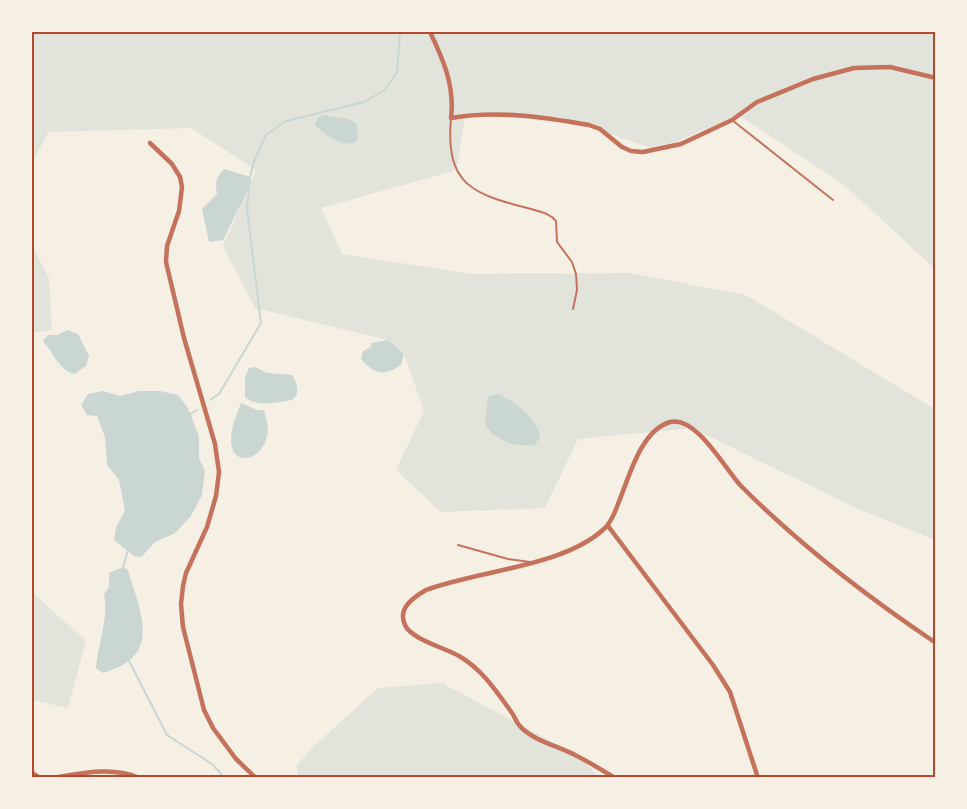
<svg xmlns="http://www.w3.org/2000/svg" width="967" height="809" font-family="Literata,serif">
	<style>
		.green { fill: #e2e4dc }
		.water { fill: #c9d6d2 }
		.lines { fill: none; stroke-linecap: round; stroke-linejoin: round }
		.stream { stroke: #c9d6d2; stroke-width: 2 }
		.service { stroke: #c5725c; stroke-width: 2 }
		.minor { stroke: #c5725c; stroke-width: 4.5 }
		.neatline { fill: none; stroke: #b5482f; stroke-width: 2 }
	</style>
	<rect width="100%" height="100%" fill="#f6efe4"/>
	<!-- green -->
	<g class="green">
		<polygon points="32,32 935,32 935,269 843,184 738,115 657,150 574,122 465,115 457,170 321,208 342,254 472,274 630,273 746,295 935,409 935,540 858,509 692,428 578,439 545,508 441,512 396,470 424,411 404,354 388,340 255,308 223,246 256,170 191,128 49,132 32,162"/>
		<polygon points="32,246 49,278 52,330 32,333"/>
		<polygon points="32,592 86,641 68,708 32,700"/>
		<polygon points="442,683 577,755 599,777 299,778 296,766 314,746 378,688"/>
	</g>
	<!-- water -->
	<g class="water">
		<path d="M323 115 348 119 356 123 358 134 356 142C341 148 326 135 315 125L318 118Z"/>
		<path d="M224 169 250 177 251 184 223 240 209 242 202 209 217 194C215 183 216 177 224 169Z"/>
		<path d="M68 330 78 334 89 356 86 366 74 374C59 370 53 352 43 341L48 335H57Z"/>
		<path d="M388 340 404 354 401 365C384 376 375 375 361 359L363 351 371 347 372 343Z"/>
		<path d="M255 367 267 373 292 375C297 383 301 394 292 400 278 402 256 408 245 397V378L249 368Z"/>
		<polygon points="103,391 120,396 139,391 160,391 178,395 188,408 199,437 199,458 205,471 202,495 191,516 175,533 155,542 141,557 134,556 114,540 116,528 125,510 119,480 107,465 105,437 97,416 87,415 81,405 88,394"/>
		<path d="M499 394C515 403 538 418 540 438L534 445C511 446 500 443 485 425L487 404 489 396Z"/>
		<path d="M241 403 257 410H264C265 416 268 423 268 429 267 460 231 470 231 440 231 427 237 414 241 403Z"/>
		<path d="M123 567 128 570C141 615 163 656 103 673L96 668C98 644 109 619 104 594L109 587V573Z"/>
	</g>
	<g class="lines">
		<!-- stream -->
		<g class="stream">
			<polyline points="210,400 219,394 261,323 247,208 250,177 254,161 266,135 286,121 364,102 385,90 397,72 400,32"/>
			<polyline points="189,415 197,410"/>
			<polyline points="123,568 128,550"/>
			<polyline points="128,659 167,735 212,764 225,778"/>
		</g>
		<!-- service -->
		<g class="service">
			<path d="M451 118C445 186 473 194 531 209 540 212 550 213 556 221L557 242 572 262 576 274 577 290 573 309"/>
			<polyline points="732,120 833,200"/>
			<polyline points="458,545 508,559 530,562"/>
		</g>
		<!-- minor -->
		<g class="minor">
			<path d="M430 32C443 59 455 86 451 118 497 110 543 117 589 125L600 129 622 147 631 151 643 152 681 144 732 120 757 102 813 79 854 68 890 67 936 78"/>
			<polyline points="150,143 172,164 180,177 182,187 179,211 167,246 166,262 184,338 215,444 219,472 216,496 207,527 186,573 183,586 181,604 183,627 204,710 213,728 236,759 256,778"/>
			<polyline points="608,526 713,665 730,692 758,778"/>
			<polyline points="32,773 40,778"/>
			<path d="M53 778C81 773 113 766 140 778"/>
			<path d="M615 778C602 770 589 762 575 755 558 746 531 740 519 725 516 722 515 717 512 713 497 692 482 669 459 656 445 648 411 639 405 625 397 608 414 597 426 590 479 570 564 567 605 528 612 521 615 512 618 504 629 478 640 431 670 422 696 415 725 469 741 486 800 545 866 596 936 643"/>
		</g>
	</g>
	<!-- border -->
	<rect width="967" height="809" fill="none" stroke="#f6efe4" stroke-width="66"/>
	<rect x="33" y="33" width="901" height="743" class="neatline"/>
</svg>
